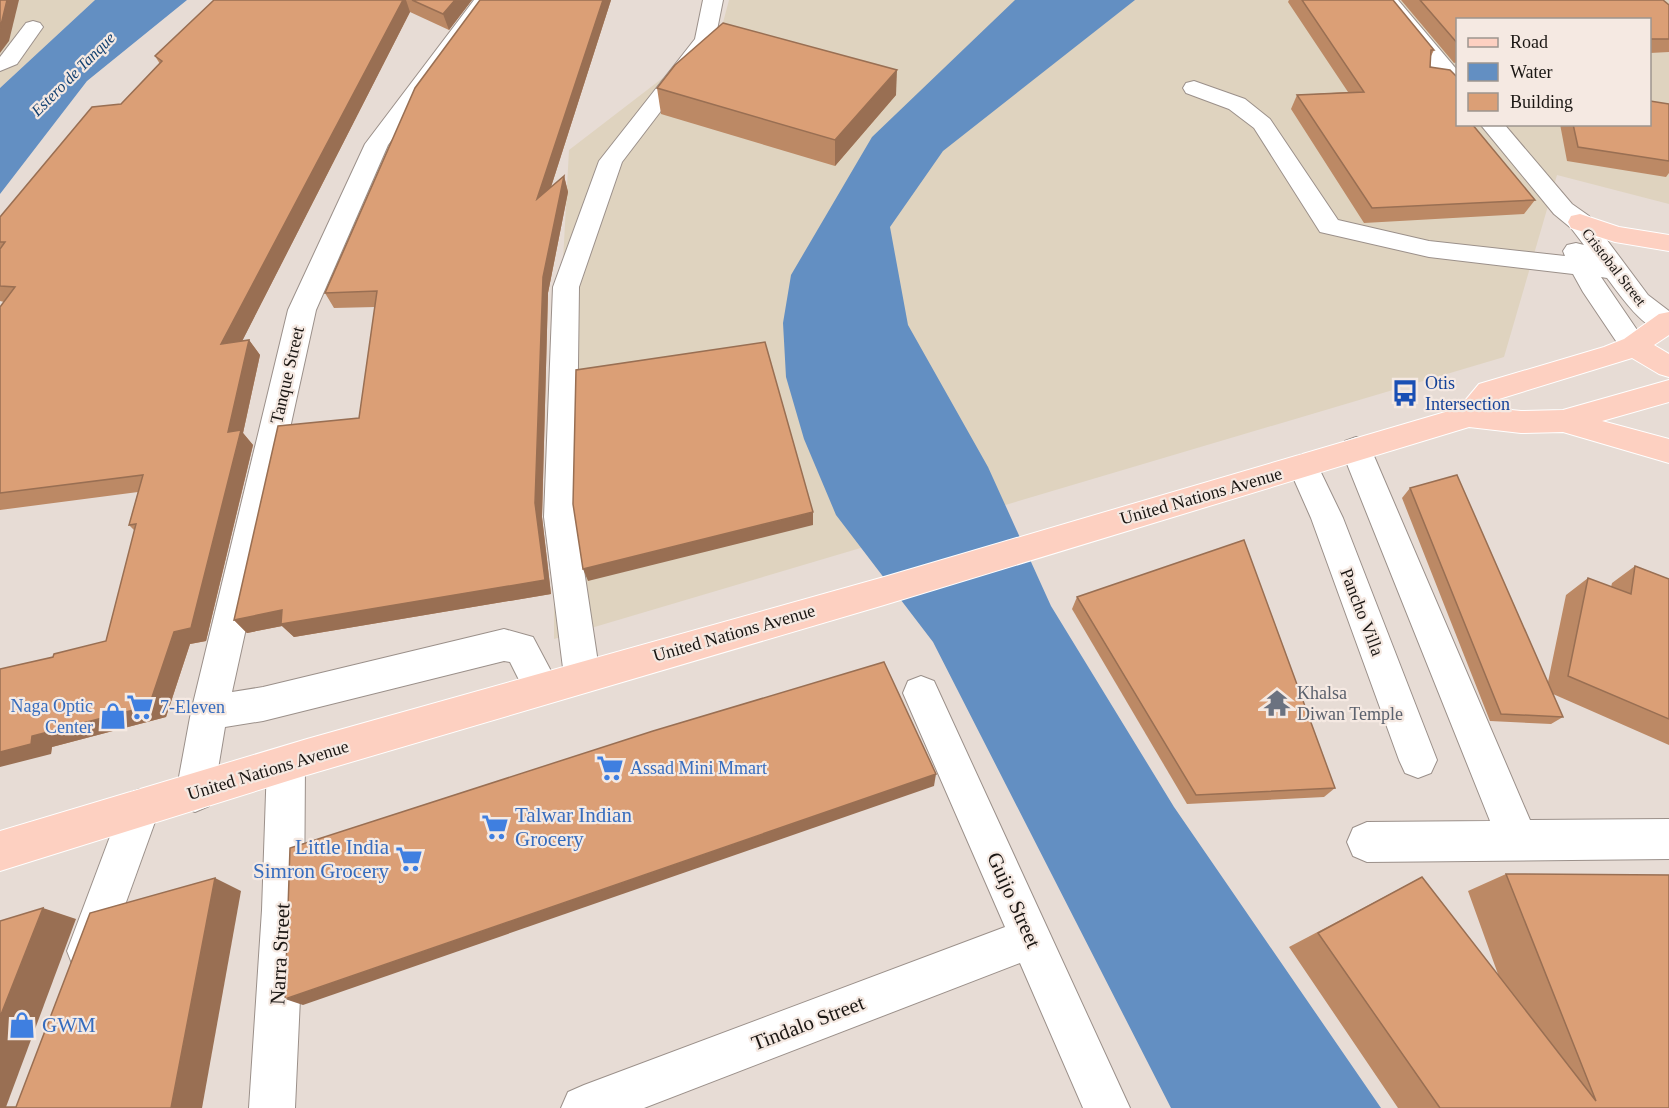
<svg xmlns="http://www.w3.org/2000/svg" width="1669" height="1108" font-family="Georgia,serif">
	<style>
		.industrial { fill: #dfd3bf; fill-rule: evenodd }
		.water { fill: #638fc2 }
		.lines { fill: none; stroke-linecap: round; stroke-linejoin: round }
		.minor-casing { stroke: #9b908a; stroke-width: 2 }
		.major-casing { stroke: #fff; stroke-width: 2 }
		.minor { fill: #fff; fill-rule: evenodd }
		.major { fill: #fdd0c1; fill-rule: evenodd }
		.wall { fill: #bc8965 }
		.shaded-wall { fill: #996f53 }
		.building { fill: #db9f76; stroke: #996f53; stroke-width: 1.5 }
		.labels { text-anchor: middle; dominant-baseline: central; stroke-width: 4.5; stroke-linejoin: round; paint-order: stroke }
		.far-street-label { font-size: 15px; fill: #1a1613; stroke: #f5e9e2 }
		.far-water-label { font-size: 16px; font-style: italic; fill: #134171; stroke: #f5e9e2 }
		.street-label { font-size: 18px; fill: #1a1613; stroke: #f5e9e2 }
		.transit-label { font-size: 18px; fill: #164399; stroke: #f5e9e2; text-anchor: start }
		.worship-label { font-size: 18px; fill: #5b616d; stroke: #f5e9e2; text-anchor: start }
		.shop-label { font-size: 18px; fill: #366cbe; stroke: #f5e9e2; text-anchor: start }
		.near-shop-label { font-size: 21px; fill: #366cbe; stroke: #f5e9e2; text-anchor: start }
		.near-street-label { font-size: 21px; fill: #1a1613; stroke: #f5e9e2 }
	</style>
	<rect width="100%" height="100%" fill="#e7dcd5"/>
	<!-- industrial -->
	<g class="industrial">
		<polygon points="0,0 95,0 0,88"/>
		<path d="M729 0H1669V204L1557 175 1504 357 554 639V428L569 150 720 34ZM1458 20H1650V124H1458Z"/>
	</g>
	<!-- water -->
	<g class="water">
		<polygon points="95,0 187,0 87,81 0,194 0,88"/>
		<polygon points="1015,0 1135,0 943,151 890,227 908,325 988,467 1051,606 1174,807 1381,1108 1171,1108 933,642 836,515 804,439 786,377 783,323 791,275 872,137"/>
	</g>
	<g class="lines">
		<defs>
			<g id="minor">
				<polygon points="474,0 494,0 388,145 316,310 232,692 263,687 504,629 533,637 560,688 555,700 542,705 529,700 510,662 504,661 263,721 225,727 214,793 209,806 195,812 181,806 176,793 191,712 288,310 365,144"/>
				<polygon points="703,0 723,0 715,40 622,162 579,287 576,517 600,676 595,687 582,692 569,687 564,676 544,517 553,287 599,161 695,39"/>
				<polygon points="1378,0 1398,0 1458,71 1458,91 1450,90"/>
				<polygon points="33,21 40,23 43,27 17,64 0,71 0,57 26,23"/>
				<path d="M1194 81 1245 99 1270 119 1338 220 1429 241 1565 256 1563 251 1567 245 1576 243 1584 245 1571 228 1554 214 1480 124H1504L1572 204 1589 216 1648 295 1669 311V333C1644 332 1621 296 1607 278L1601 277 1648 346 1644 353 1634 356 1624 353 1583 292 1573 274 1429 257 1320 232 1254 128 1229 109 1186 93 1183 88 1186 83Z"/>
				<polygon points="1356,437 1367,441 1371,449 1530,820 1669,819 1669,859 1367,862 1353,856 1347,842 1353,828 1367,822 1490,821 1341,449 1345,441"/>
				<polygon points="1303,454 1314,458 1343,518 1437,760 1431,773 1418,778 1405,773 1399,760 1311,518 1288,466 1292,458"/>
				<polygon points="921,676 934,681 1130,1108 1083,1108 1020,963 644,1108 561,1108 568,1092 584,1085 1005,927 903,693 908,681"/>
				<polygon points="286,746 299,751 305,764 304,910 295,1108 249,1108 262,910 267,764 273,751"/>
				<polygon points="140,789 154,794 160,808 103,966 88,972 73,966 67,951 126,794"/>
			</g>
			<g id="major">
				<polygon points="1580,214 1619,227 1669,235 1669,251 1615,242 1571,228 1568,222 1571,216"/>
				<polygon points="1669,312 1669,335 1654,345 1669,354 1669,377 1659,374 1632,358 1499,399 1492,408 1521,411 1563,410 1669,380 1669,402 1602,421 1669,439 1669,463 1563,432 1521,433 1469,427 884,605 307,775 0,871 0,831 307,739 884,577 1459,408 1479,384 1604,347 1624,339 1659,314"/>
			</g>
		</defs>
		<!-- minor casing -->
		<use href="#minor" class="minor-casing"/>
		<!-- major casing -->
		<use href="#major" class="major-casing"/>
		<!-- minor -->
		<use href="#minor" class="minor"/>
		<!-- major -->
		<use href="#major" class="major"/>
	</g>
	<!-- wall -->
	<g class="wall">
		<polygon points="214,0 472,0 449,30 410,12 242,341 249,340 260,355 243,433 253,445 206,641 190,644 166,717 52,747 51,754 53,657 106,641 135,531 129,525 138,492 0,510 0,307 4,302 0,301 0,217 121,104 160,64 155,56"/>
		<polygon points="480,0 611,0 551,187 564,176 568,192 548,293 542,517 551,594 294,637 282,626 247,633 234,620 359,418 375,307 334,308 325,293"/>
		<polygon points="1289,0 1393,0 1434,50 1431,56 1430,67 1458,124 1535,200 1524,214 1364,223 1291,109 1297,95 1348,92 1288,2"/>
		<polygon points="1401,0 1663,0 1669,5 1669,52 1650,53 1650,20 1458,20 1458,62 1454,63"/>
		<polygon points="657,88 896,95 835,166 661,114"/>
		<polygon points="1669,104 1669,173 1666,177 1567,161 1560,124 1650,124"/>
		<polygon points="1410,488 1548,682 1566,595 1588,578 1611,587 1612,583 1635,566 1669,579 1669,745 1553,694 1563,717 1551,724 1490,721 1402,498"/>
		<polygon points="1077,597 1335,788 1324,797 1187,804 1072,609"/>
		<polygon points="1506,874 1669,1108 1398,1108 1289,947 1422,877 1499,977 1468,891"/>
	</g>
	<!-- shaded-wall -->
	<g class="shaded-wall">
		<polygon points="7,0 19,0 9,41 0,53 0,29"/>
		<polygon points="403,0 406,0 410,12 233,359 221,344"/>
		<polygon points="455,0 472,0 449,30 443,14"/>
		<polygon points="603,0 611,0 542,215 537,199"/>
		<polygon points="897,70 896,95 835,166 835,140"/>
		<polygon points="564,176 568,192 548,293 542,517 551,594 294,637 282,626 247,633 234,620 535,503 543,277"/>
		<polygon points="249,340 260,355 243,433 253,445 206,641 190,644 166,717 52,747 51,754 0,767 0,752 32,736 149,706 228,432"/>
		<polygon points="813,512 813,525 588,581 583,569"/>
		<polygon points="936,774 934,786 303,1005 285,999"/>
		<polygon points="215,878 241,891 202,1108 171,1108"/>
		<polygon points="43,908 76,919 6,1107 0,1108 0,1017"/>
	</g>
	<!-- building -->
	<g class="building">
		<polygon points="0,0 7,0 0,29"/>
		<polygon points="214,0 403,0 221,344 249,340 228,432 241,430 191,628 174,632 149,706 32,736 31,744 0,752 0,669 53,657 54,654 106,641 136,524 129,525 143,475 0,493 0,307 15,287 0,286 0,249 5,242 0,242 0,217 92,107 121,104 162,61 155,56"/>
		<polygon points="412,0 455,0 443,14"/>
		<polygon points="480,0 603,0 537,199 564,176 543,277 535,503 545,580 281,624 282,610 234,620 278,426 359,418 377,291 325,293 415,88"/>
		<polygon points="1302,0 1393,0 1434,50 1431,50 1430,67 1450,70 1458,78 1458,124 1472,124 1535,200 1372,208 1297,95 1364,92"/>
		<polygon points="1420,0 1663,0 1669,5 1669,39 1650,39 1650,20 1458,20 1458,44"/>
		<polygon points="723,23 897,70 835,140 657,88 675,65"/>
		<polygon points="1650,101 1669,104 1669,161 1578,147 1573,124 1650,124"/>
		<polygon points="765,342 813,512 583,569 573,504 576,370"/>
		<polygon points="1457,475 1563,717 1501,714 1410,488"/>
		<polygon points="1244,540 1335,788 1196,795 1077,597"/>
		<polygon points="1635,566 1669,579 1669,719 1568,676 1588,578 1631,594"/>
		<polygon points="884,662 936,774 285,999 290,848 653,731"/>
		<polygon points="1506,874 1669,875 1669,1108 1440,1108 1318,933 1422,877 1596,1101"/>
		<polygon points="215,878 171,1108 0,1108 0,1107 16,1107 90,913"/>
		<polygon points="43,908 0,1017 0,921"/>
	</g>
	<!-- icons -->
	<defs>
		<symbol id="bus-bare" viewBox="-9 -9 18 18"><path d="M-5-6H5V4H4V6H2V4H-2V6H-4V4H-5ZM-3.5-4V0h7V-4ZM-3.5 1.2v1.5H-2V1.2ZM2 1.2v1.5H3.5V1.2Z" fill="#1a4fb4" stroke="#f5e9e2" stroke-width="2.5" paint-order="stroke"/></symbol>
		<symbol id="temple-bare" viewBox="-9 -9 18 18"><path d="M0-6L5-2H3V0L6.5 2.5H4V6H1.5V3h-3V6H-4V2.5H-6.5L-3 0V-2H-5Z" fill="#6b7280" stroke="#f5e9e2" stroke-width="2.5" paint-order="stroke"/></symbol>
		<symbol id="supermarket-bare" viewBox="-9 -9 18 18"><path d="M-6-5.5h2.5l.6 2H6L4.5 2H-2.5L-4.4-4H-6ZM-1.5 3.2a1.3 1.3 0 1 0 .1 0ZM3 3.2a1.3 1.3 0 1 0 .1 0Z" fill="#3f7fe0" stroke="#f5e9e2" stroke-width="2.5" paint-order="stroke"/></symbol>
		<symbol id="shop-bare" viewBox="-9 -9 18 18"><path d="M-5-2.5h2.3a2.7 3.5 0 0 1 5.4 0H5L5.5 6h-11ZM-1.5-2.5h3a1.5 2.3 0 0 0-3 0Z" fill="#3f7fe0" stroke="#f5e9e2" stroke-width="2.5" paint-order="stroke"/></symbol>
	</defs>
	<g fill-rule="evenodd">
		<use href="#bus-bare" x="1386" y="374" width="38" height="38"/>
		<use href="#temple-bare" x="1258" y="684" width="38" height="38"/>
		<use href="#supermarket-bare" x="121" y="688" width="38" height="38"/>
		<use href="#shop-bare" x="94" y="697" width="38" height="38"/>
		<use href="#supermarket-bare" x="591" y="749" width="38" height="38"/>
		<use href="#supermarket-bare" x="476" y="808" width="38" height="38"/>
		<use href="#supermarket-bare" x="390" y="840" width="38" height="38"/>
		<use href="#shop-bare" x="3" y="1006" width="38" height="38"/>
	</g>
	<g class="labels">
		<!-- far-street labels -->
		<g class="far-street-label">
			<text transform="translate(1614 267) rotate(52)">Cristobal Street</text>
		</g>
		<!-- far-water labels -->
		<g class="far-water-label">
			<text transform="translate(73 74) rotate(-45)">Estero de Tanque</text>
		</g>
		<!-- street labels -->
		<g class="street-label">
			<text transform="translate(287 375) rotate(-77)">Tanque Street</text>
			<text transform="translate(1201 496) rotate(-16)">United Nations Avenue</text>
			<text transform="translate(1362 612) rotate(69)">Pancho Villa</text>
			<text transform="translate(734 633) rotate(-16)">United Nations Avenue</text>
			<text transform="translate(268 770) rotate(-17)">United Nations Avenue</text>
		</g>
		<!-- transit labels -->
		<g class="transit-label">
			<text x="1425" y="383">Otis<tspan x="1425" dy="21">Intersection</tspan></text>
		</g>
		<!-- worship labels -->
		<g class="worship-label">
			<text x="1297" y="693">Khalsa<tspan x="1297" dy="21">Diwan Temple</tspan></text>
		</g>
		<!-- shop labels -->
		<g class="shop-label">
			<text x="93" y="706" text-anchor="end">Naga Optic<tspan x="93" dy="21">Center</tspan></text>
			<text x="160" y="707">7-Eleven</text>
			<text x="630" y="768">Assad Mini Mmart</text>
		</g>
		<!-- near-shop labels -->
		<g class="near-shop-label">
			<text x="515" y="815">Talwar Indian<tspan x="515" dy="24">Grocery</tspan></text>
			<text x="389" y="847" text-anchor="end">Little India<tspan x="389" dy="24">Simron Grocery</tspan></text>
			<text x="42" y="1025">GWM</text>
		</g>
		<!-- near-street labels -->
		<g class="near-street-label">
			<text transform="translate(1014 900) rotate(66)">Guijo Street</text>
			<text transform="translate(280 954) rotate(-87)">Narra Street</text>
			<text transform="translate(808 1023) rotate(-21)">Tindalo Street</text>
		</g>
	</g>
	<!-- legend -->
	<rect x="1456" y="18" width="195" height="108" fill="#f5e9e2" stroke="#9d958f" stroke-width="1.5"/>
	<rect x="1468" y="38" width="30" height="9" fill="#fdd0c1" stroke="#9d958f" stroke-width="1.5"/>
	<text x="1510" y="48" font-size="18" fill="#1a1613">Road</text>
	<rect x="1468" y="63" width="30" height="18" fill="#638fc2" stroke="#9d958f" stroke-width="1.5"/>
	<text x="1510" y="78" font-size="18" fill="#1a1613">Water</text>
	<rect x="1468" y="93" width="30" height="18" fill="#db9f76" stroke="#9d958f" stroke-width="1.5"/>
	<text x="1510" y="108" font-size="18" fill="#1a1613">Building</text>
</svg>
